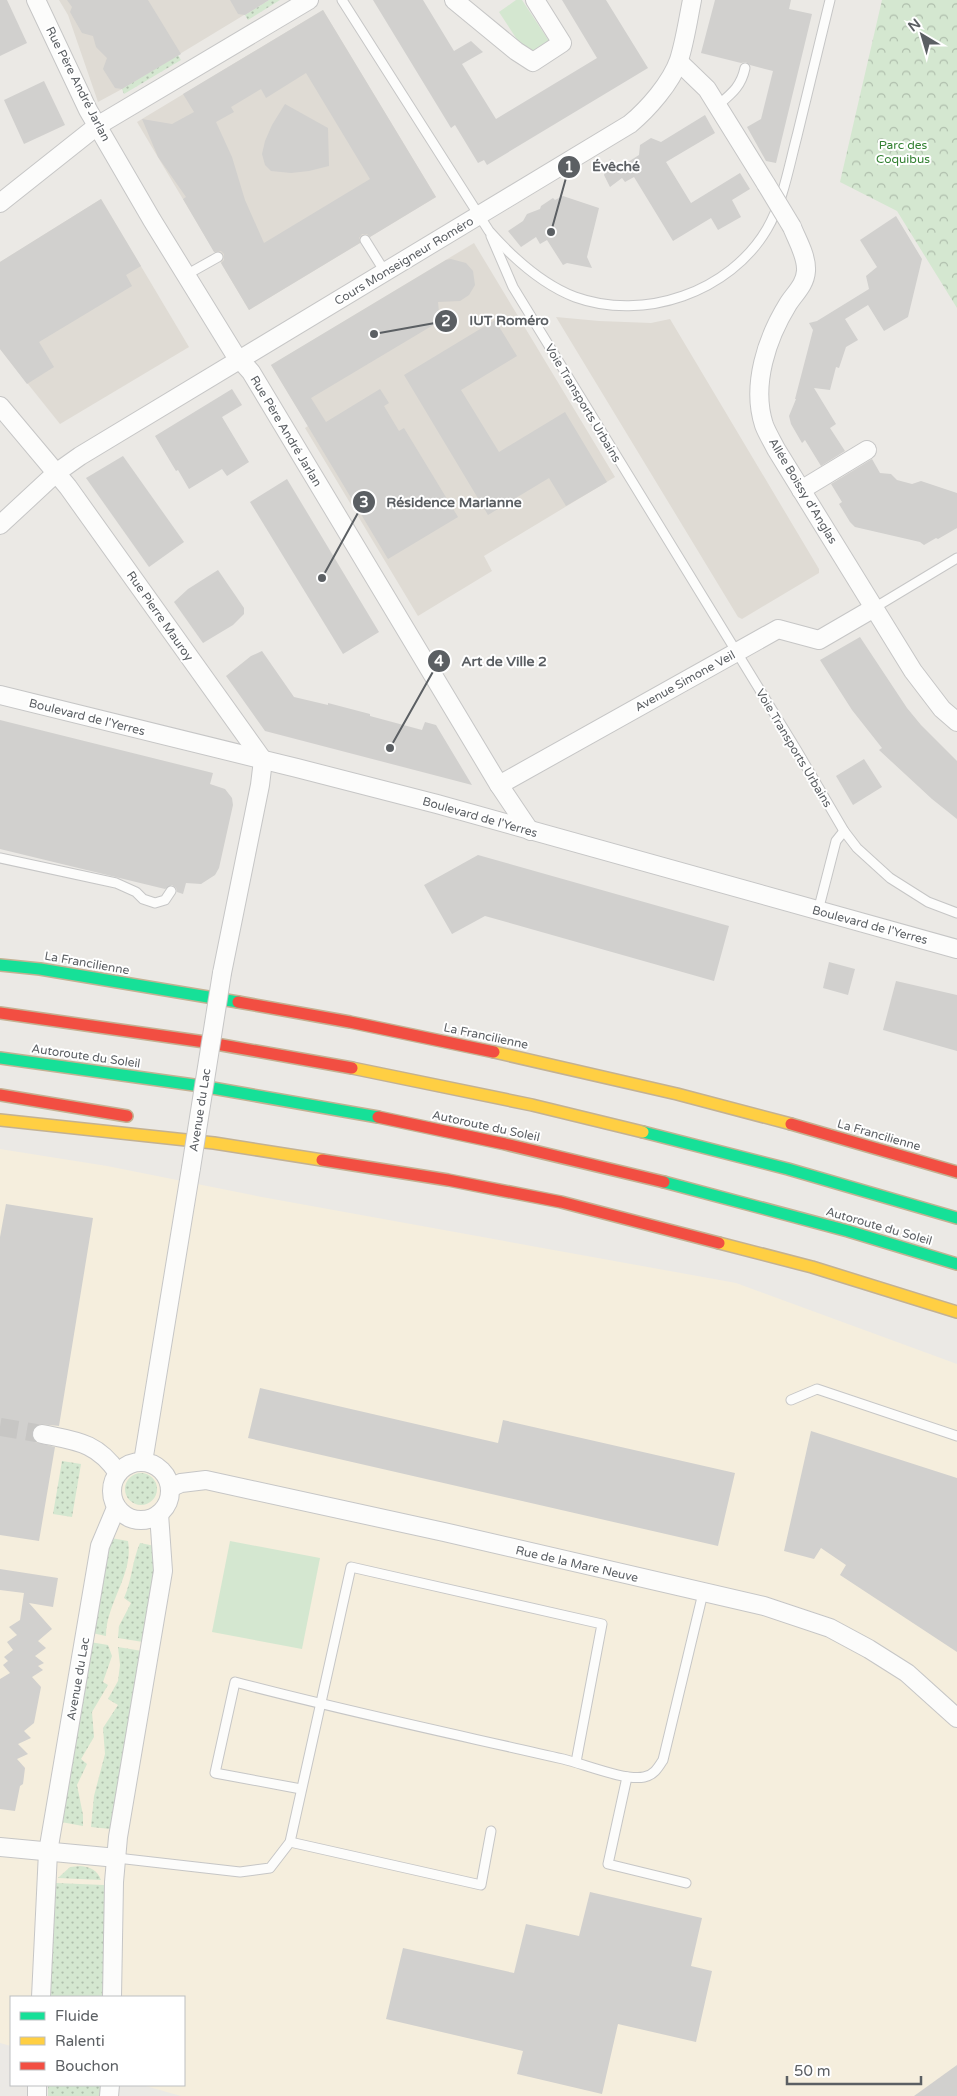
<svg xmlns="http://www.w3.org/2000/svg" width="957" height="2096" font-family="'Varela Round',sans-serif">
	<style>
		.commercial { fill: #f5eedd }
		.education { fill: #dfdbd4 }
		.grass { fill: url(#grass-dots) }
		.park { fill: url(#park-crowns) }
		.garden { fill: #d4e7d0 }
		.building { fill: #d1d0ce; fill-rule: evenodd }
		.lines { fill: none; stroke-linecap: round; stroke-linejoin: round }
		.street-tunnel { stroke: #c7c6c4; stroke-width: 18; stroke-dasharray: 18 9; stroke-linecap: butt }
		.lane-casing { stroke: #c6c6c6; stroke-width: 11 }
		.street-casing { stroke: #c6c6c6; stroke-width: 20 }
		.fast-casing { stroke: #c3b192; stroke-width: 14 }
		.slow-casing { stroke: #c3b192; stroke-width: 14 }
		.jam-casing { stroke: #c3b192; stroke-width: 14 }
		.lane { stroke: #fcfcfb; stroke-width: 9 }
		.street { stroke: #fcfcfb; stroke-width: 18 }
		.fast { stroke: #16e098; stroke-width: 11 }
		.slow { stroke: #ffcf43; stroke-width: 11 }
		.jam { stroke: #f24e42; stroke-width: 11 }
		.street-bridge-casing { stroke: #c6c6c6; stroke-width: 20; stroke-linecap: butt }
		.street-bridge { stroke: #fcfcfb; stroke-width: 18 }
		.labels { text-anchor: middle; dominant-baseline: central; stroke-width: 4; stroke-linejoin: round; paint-order: stroke }
		.street-label { font-size: 12px; fill: #5b5f63; stroke: #fff }
		.park-label { font-size: 12px; fill: #348233; stroke: #fff }
		.leader { fill: none; stroke: #5b5f63; stroke-width: 2 }
		.callout-dot { fill: #5b5f63; stroke: #fff; stroke-width: 2 }
		.mark-label { font-size: 15px; text-anchor: middle; font-weight: bold; fill: #fff }
		.callout-label { font-size: 14px; text-anchor: middle; font-weight: bold; fill: #5b5f63; stroke: #fff; stroke-width: 4; stroke-linejoin: round; paint-order: stroke }
	</style>
	<defs>
		<pattern id="grass-dots" width="8" height="8" patternUnits="userSpaceOnUse" patternTransform="scale(1.25)"><rect width="8" height="8" fill="#d4e7d0"/><path d="M2 2h.1M6 6h.1" fill="none" stroke="#afbeac" stroke-width="1.8" stroke-linecap="round"/></pattern>
		<pattern id="park-crowns" width="20" height="18" patternUnits="userSpaceOnUse" patternTransform="scale(1.25)"><rect width="20" height="18" fill="#d4e7d0"/><path d="M2 6a3 3 0 1 1 6 0M12 15a3 3 0 1 1 6 0" fill="none" stroke="#afbeac"/></pattern>
	</defs>
	<rect width="100%" height="100%" fill="#ebe9e5"/>
	<!-- commercial -->
	<polygon class="commercial" points="0,1149 107,1166 262,1197 736,1283 957,1364 957,2096 181,2096 142,2085 184,2085 184,1997 11,1997 11,2046 0,2043"/>
	<!-- education -->
	<g class="education">
		<polygon points="59,0 269,0 122,89 98,102 68,15"/>
		<polygon points="323,10 436,197 249,310 137,122"/>
		<polygon points="101,199 189,347 60,424 0,349 0,262"/>
		<polygon points="474,243 615,477 484,556 492,571 418,616 305,428 308,426 271,365"/>
		<polygon points="556,317 599,321 651,323 670,319 819,569 819,573 742,619 738,617"/>
	</g>
	<!-- grass -->
	<g class="grass">
		<polygon points="269,0 280,0 248,20 245,15"/>
		<polygon points="178,55 181,60 124,94 122,89"/>
		<polygon points="62,1461 81,1464 72,1517 53,1514"/>
		<circle cx="141" cy="1489" r="16"/>
		<path d="M111 1538 128 1541C134 1574 106 1603 106 1636L92 1633 105 1559Z"/>
		<path d="M140 1543 155 1546V1569L143 1642 118 1638 119 1626 131 1603 124 1598C132 1580 132 1561 140 1543Z"/>
		<polygon points="90,1642 108,1645 112,1656 103,1682 108,1685 92,1712 94,1737 81,1759 87,1764 77,1785 83,1815 83,1826 61,1822"/>
		<polygon points="118,1647 142,1651 111,1829 91,1827 94,1796 105,1754 103,1728 118,1705 108,1699 118,1681 120,1665"/>
		<path d="M80 1866C91 1867 97 1870 101 1880L58 1878 70 1867Z"/>
		<polygon points="56,1883 104,1885 106,1888 103,1997 50,1997 53,1889"/>
		<rect x="48" y="2085" width="52" height="11"/>
	</g>
	<!-- park -->
	<polygon class="park" points="882,0 957,0 957,308 897,211 840,182"/>
	<!-- garden -->
	<g class="garden">
		<polygon points="516,0 522,0 553,47 531,61 499,12"/>
		<polygon points="230,1541 320,1558 302,1649 212,1632"/>
	</g>
	<!-- building -->
	<g class="building">
		<polygon points="0,0 7,0 27,43 0,56"/>
		<polygon points="67,0 148,0 181,54 122,89 115,88 103,69 107,58 96,47 93,36 82,33 70,12 72,7"/>
		<polygon points="230,0 269,0 245,15 238,14"/>
		<polygon points="373,0 423,0 454,51 471,41 483,52 462,64 496,119 597,58 562,0 606,0 648,68 487,165 484,160 478,163 455,125 451,128"/>
		<polygon points="715,0 791,0 789,9 812,14 776,163 766,161 747,127 761,119 773,71 750,65 746,62 741,63 701,53"/>
		<path d="M323 10 436 197 370 237 367 234H362L359 238 360 243 249 310 221 263 224 260V254L221 251 214 252 183 199 186 197 158 157 142 119 172 124 194 112 183 94ZM306 73 370 179 264 243 245 200 232 157 216 122 234 112 231 107 261 89 266 98Z"/>
		<polygon points="44,81 65,125 24,144 4,100"/>
		<polygon points="285,104 328,128 329,166 309,171 291,173 271,171 265,165 262,154 265,141 272,125"/>
		<polygon points="705,115 715,133 666,162 691,203 740,173 750,189 732,200 741,217 718,230 711,218 673,241 634,177 625,182 622,178 610,187 604,175 610,159 617,169 639,155 640,145 651,138 661,142"/>
		<polygon points="563,196 599,208 587,257 592,268 567,263 563,265 547,240 540,244 536,237 521,247 508,231 523,221 527,214 540,209 541,206 553,198 555,200"/>
		<polygon points="101,199 141,266 126,275 132,286 39,342 54,367 27,384 0,349 0,262"/>
		<polygon points="896,216 922,259 908,317 884,331 868,305 845,319 858,340 846,347 839,368 836,367 830,390 814,388 836,424 830,428 845,451 821,466 805,440 802,443 791,424 789,416 796,399 795,399 813,330 809,323 817,321 869,289 866,276 877,267 860,240"/>
		<polygon points="451,259 466,263 473,271 475,285 469,295 460,301 438,302 440,321 311,398 326,422 380,389 389,403 384,406 399,431 404,428 458,517 388,559 271,365 446,260"/>
		<polygon points="495,320 517,356 461,390 499,452 565,412 607,482 566,506 549,478 488,515 404,375"/>
		<polygon points="232,389 242,405 222,417 249,462 227,476 222,469 189,489 178,470 176,471 155,436"/>
		<polygon points="123,456 184,542 149,567 86,478"/>
		<polygon points="872,459 880,473 891,474 897,480 912,484 921,481 957,493 957,528 938,539 936,538 924,545 920,542 855,527 850,522 839,504 842,502 831,484"/>
		<polygon points="287,479 379,632 343,654 250,502"/>
		<polygon points="218,570 244,608 244,614 233,625 203,643 174,602 188,589"/>
		<polygon points="860,637 907,708 921,725 957,761 957,819 932,799 879,750 882,748 852,710 820,660"/>
		<polygon points="262,651 294,697 328,705 328,703 370,714 370,716 422,730 425,722 436,725 472,785 265,731 226,676 251,656"/>
		<polygon points="0,720 213,773 210,784 225,789 232,798 233,805 219,868 215,875 201,884 186,883 183,894 177,892 176,888 172,885 165,889 0,849"/>
		<polygon points="864,759 882,787 853,805 836,776"/>
		<polygon points="478,855 729,926 714,981 485,916 452,934 424,885"/>
		<polygon points="829,962 855,969 848,995 823,988"/>
		<polygon points="896,981 957,995 957,1051 883,1030"/>
		<polygon points="6,1204 93,1218 59,1426 39,1424 34,1427 32,1432 35,1442 55,1447 39,1541 0,1535 0,1237"/>
		<polygon points="260,1388 498,1443 503,1420 735,1473 718,1546 248,1438"/>
		<polygon points="811,1431 957,1478 957,1652 840,1575 846,1565 821,1548 814,1559 784,1551"/>
		<polygon points="0,1569 58,1578 53,1607 29,1603 52,1629 38,1641 46,1648 35,1656 44,1663 38,1666 43,1670 32,1677 41,1687 34,1723 24,1731 31,1738 18,1744 28,1754 17,1759 25,1768 23,1784 20,1786 15,1811 0,1809 0,1679 10,1673 3,1665 8,1661 4,1657 13,1650 7,1642 17,1635 9,1627 20,1620 24,1593 0,1590"/>
		<polygon points="590,1892 702,1918 691,1966 712,1971 696,2042 618,2024 602,2094 517,2074 523,2051 386,2019 403,1948 514,1973 526,1924 579,1936"/>
		<polygon points="957,2065 957,2096 914,2096"/>
	</g>
	<g class="lines">
		<!-- street-tunnel -->
		<polyline class="street-tunnel" points="0,1427 42,1434"/>
		<defs>
			<g id="lane">
				<path d="M342 0 489 231C513 258 541 284 575 297 644 322 730 292 767 229 783 202 789 166 797 136 808 90 819 45 830 0"/>
				<path d="M717 106C731 94 741 87 745 68"/>
				<polyline points="491,236 513,287 796,749 844,831 857,848 890,878 928,902 957,913"/>
				<polyline points="365,240 385,272"/>
				<polyline points="186,275 218,257"/>
				<polyline points="874,608 957,558"/>
				<polyline points="0,858 116,883 136,892 143,899 155,903 165,900 171,891"/>
				<polyline points="818,911 836,841 844,831"/>
				<polyline points="791,1400 817,1389 957,1436"/>
				<polyline points="627,1777 608,1864 686,1883"/>
				<path d="M301 1789 215 1773 235 1682C344 1711 454 1734 563 1759 584 1764 625 1781 644 1777 654 1775 658 1768 663 1760L703 1593"/>
				<polyline points="290,1842 481,1885 491,1831"/>
				<polyline points="117,1858 240,1872 270,1868 290,1842 351,1567 602,1624 576,1762"/>
			</g>
			<g id="street">
				<polyline points="36,0 88,110 152,220 234,353 251,372 499,785 530,831"/>
				<polyline points="454,0 516,51 533,62 562,43 535,0"/>
				<polyline points="679,62 707,89 766,184"/>
				<polyline points="0,203 97,126 309,0"/>
				<path d="M792 227C797 240 807 256 806 271 805 285 795 293 788 304 767 338 751 385 764 425 767 433 772 441 776 449L913 671 942 709 957 722"/>
				<polyline points="0,406 68,487 263,760"/>
				<polyline points="801,490 867,450"/>
				<path d="M0 525 56 473 80 456 630 124C648 109 671 83 679 60 685 41 688 20 692 0"/>
				<polyline points="0,695 297,768 437,804 957,949"/>
				<polyline points="499,785 778,629 819,640 874,608"/>
				<polyline points="222,973 260,785 263,760"/>
				<path d="M42 1434C76 1441 97 1442 118 1473"/>
				<circle cx="141" cy="1491" r="29"/>
				<polyline points="143,1462 191,1168"/>
				<polyline points="170,1488 181,1483 206,1480 444,1532 764,1606 830,1628 869,1649 907,1673 957,1718"/>
				<polyline points="0,1847 117,1858"/>
				<polyline points="41,1997 48,1852 100,1546 116,1508"/>
				<polyline points="112,1997 114,1882 118,1837 163,1571 159,1514"/>
				<polyline points="37,2096 37,2085"/>
				<polyline points="109,2096 110,2085"/>
			</g>
			<g id="fast">
				<polyline points="0,965 40,969 238,1002"/>
				<polyline points="0,1058 201,1086 378,1117"/>
				<polyline points="643,1132 788,1169 957,1218"/>
				<polyline points="664,1182 848,1231 957,1264"/>
			</g>
			<g id="slow">
				<polyline points="494,1052 677,1094 791,1124"/>
				<polyline points="352,1068 532,1105 643,1132"/>
				<polyline points="0,1120 214,1143 322,1160"/>
				<polyline points="719,1243 812,1267 957,1312"/>
			</g>
			<g id="jam">
				<polyline points="238,1002 350,1022 494,1052"/>
				<polyline points="0,1013 205,1042 352,1068"/>
				<polyline points="0,1095 127,1116"/>
				<polyline points="378,1117 505,1144 664,1182"/>
				<polyline points="791,1124 957,1172"/>
				<polyline points="322,1160 448,1180 561,1202 719,1243"/>
			</g>
		</defs>
		<!-- lane casing -->
		<use href="#lane" class="lane-casing"/>
		<!-- street casing -->
		<use href="#street" class="street-casing"/>
		<!-- fast casing -->
		<use href="#fast" class="fast-casing"/>
		<!-- slow casing -->
		<use href="#slow" class="slow-casing"/>
		<!-- jam casing -->
		<use href="#jam" class="jam-casing"/>
		<!-- lane -->
		<use href="#lane" class="lane"/>
		<!-- street -->
		<use href="#street" class="street"/>
		<!-- fast -->
		<use href="#fast" class="fast"/>
		<!-- slow -->
		<use href="#slow" class="slow"/>
		<!-- jam -->
		<use href="#jam" class="jam"/>
		<defs>
			<g id="street-bridge">
				<polyline points="766,184 792,227"/>
				<polyline points="191,1168 222,973"/>
			</g>
		</defs>
		<!-- street-bridge casing -->
		<use href="#street-bridge" class="street-bridge-casing"/>
		<!-- street-bridge -->
		<use href="#street-bridge" class="street-bridge"/>
	</g>
	<g class="labels">
		<!-- street labels -->
		<g class="street-label">
			<text transform="translate(78 84) rotate(63)">Rue Père André Jarlan</text>
			<text transform="translate(404 261) rotate(-31)">Cours Monseigneur Roméro</text>
			<text transform="translate(583 403) rotate(59)">Voie Transports Urbains</text>
			<text transform="translate(286 431) rotate(59)">Rue Père André Jarlan</text>
			<text transform="translate(803 491) rotate(59)">Allée Boissy d'Anglas</text>
			<text transform="translate(160 616) rotate(55)">Rue Pierre Mauroy</text>
			<text transform="translate(685 681) rotate(-29)">Avenue Simone Veil</text>
			<text transform="translate(87 717) rotate(14)">Boulevard de l'Yerres</text>
			<text transform="translate(794 748) rotate(59)">Voie Transports Urbains</text>
			<text transform="translate(480 817) rotate(16)">Boulevard de l'Yerres</text>
			<text transform="translate(870 925) rotate(15)">Boulevard de l'Yerres</text>
			<text transform="translate(87 963) rotate(10)">La Francilienne</text>
			<text transform="translate(486 1036) rotate(12)">La Francilienne</text>
			<text transform="translate(86 1056) rotate(8)">Autoroute du Soleil</text>
			<text transform="translate(200 1110) rotate(-81)">Avenue du Lac</text>
			<text transform="translate(486 1126) rotate(12)">Autoroute du Soleil</text>
			<text transform="translate(879 1135) rotate(16)">La Francilienne</text>
			<text transform="translate(879 1226) rotate(16)">Autoroute du Soleil</text>
			<text transform="translate(577 1564) rotate(13)">Rue de la Mare Neuve</text>
			<text transform="translate(78 1679) rotate(-80)">Avenue du Lac</text>
		</g>
		<!-- park labels -->
		<g class="park-label">
			<text x="903" y="145">Parc des<tspan x="903" dy="14">Coquibus</tspan></text>
		</g>
	</g>
	<!-- callouts -->
	<path class="leader" d="M551 232L569 167M374 334L446 321M322 578L364 502M390 748L439 661"/>
	<g class="callout-dot">
		<circle cx="551" cy="232" r="5"/>
		<circle cx="374" cy="334" r="5"/>
		<circle cx="322" cy="578" r="5"/>
		<circle cx="390" cy="748" r="5"/>
		<circle cx="569" cy="167" r="12"/>
		<circle cx="446" cy="321" r="12"/>
		<circle cx="364" cy="502" r="12"/>
		<circle cx="439" cy="661" r="12"/>
	</g>
	<g class="mark-label">
		<text x="569" y="172">1</text>
		<text x="446" y="326">2</text>
		<text x="364" y="507">3</text>
		<text x="439" y="666">4</text>
	</g>
	<g class="callout-label">
		<text x="616" y="171">Évêché</text>
		<text x="509" y="325">IUT Roméro</text>
		<text x="454" y="507">Résidence Marianne</text>
		<text x="504" y="666">Art de Ville 2</text>
	</g>
	<!-- legend -->
	<rect x="10" y="1996" width="175" height="90" fill="#ffffff" stroke="#bdbfc1"/>
	<rect x="20" y="2012" width="25" height="8" fill="#16e098" stroke="#bdbfc1"/>
	<text x="55" y="2021" font-size="15" fill="#5b5f63">Fluide</text>
	<rect x="20" y="2037" width="25" height="8" fill="#ffcf43" stroke="#bdbfc1"/>
	<text x="55" y="2046" font-size="15" fill="#5b5f63">Ralenti</text>
	<rect x="20" y="2062" width="25" height="8" fill="#f24e42" stroke="#bdbfc1"/>
	<text x="55" y="2071" font-size="15" fill="#5b5f63">Bouchon</text>
	<!-- north arrow -->
	<g transform="translate(922 35) rotate(322)" stroke="#ffffff" stroke-width="4" paint-order="stroke">
	<path d="M0-4L9 19L0 12L-9 19Z" fill="#5b5f63"/>
	<text y="-8" font-size="14" font-weight="bold" text-anchor="middle" fill="#5b5f63">N</text>
	</g>
	<!-- scale -->
	<path d="M787 2076v8h134v-8" fill="none" stroke="#5b5f63" stroke-width="2.5"/>
	<text x="794" y="2076" font-size="15" fill="#5b5f63" stroke="#ffffff" stroke-width="4" paint-order="stroke">50 m</text>
</svg>
